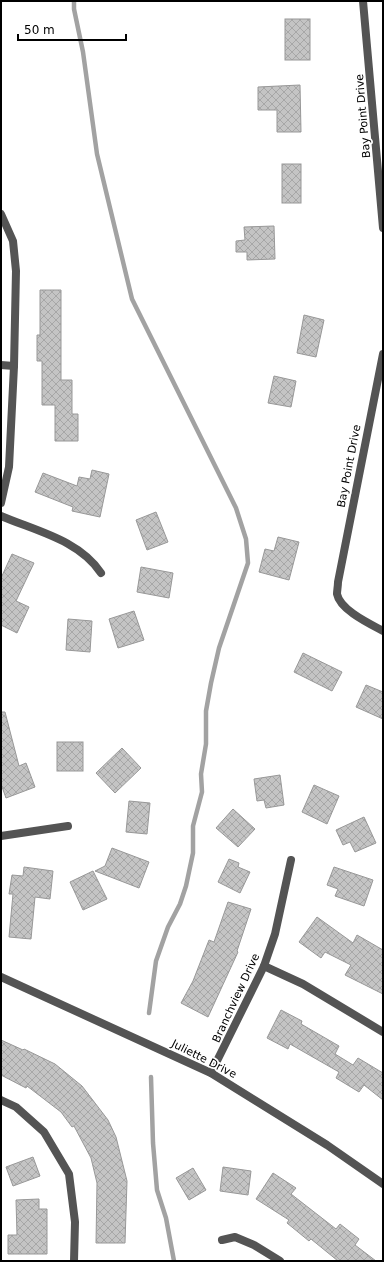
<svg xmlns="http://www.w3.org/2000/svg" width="384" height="1262" font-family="'DejaVu Sans',sans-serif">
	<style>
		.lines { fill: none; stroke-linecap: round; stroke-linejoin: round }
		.stream { stroke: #a2a2a2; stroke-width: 4.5 }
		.building { fill: url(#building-cross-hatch); stroke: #989898 }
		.minor { stroke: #545454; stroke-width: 8 }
		.labels { text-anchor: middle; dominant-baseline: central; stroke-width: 3.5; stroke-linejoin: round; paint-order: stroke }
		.street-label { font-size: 11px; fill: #000; stroke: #fff }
	</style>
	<defs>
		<pattern id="building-cross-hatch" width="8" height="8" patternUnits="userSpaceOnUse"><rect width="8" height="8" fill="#c4c4c4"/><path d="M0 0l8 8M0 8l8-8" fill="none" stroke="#a7a7a7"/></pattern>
	</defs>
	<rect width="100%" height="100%" fill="#fff"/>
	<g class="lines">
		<!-- stream -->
		<g class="stream">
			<polyline points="74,1 74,9 83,52 97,154 132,299 236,508 246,539 248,563 219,648 211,683 206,711 206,744 201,774 202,792 193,826 193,853 186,886 180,904 168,927 156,961 149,1013"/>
			<polyline points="151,1077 153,1143 157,1190 166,1218 174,1261"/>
		</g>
	</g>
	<!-- building -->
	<g class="building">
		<rect x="285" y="19" width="25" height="41"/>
		<polygon points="300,85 301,132 277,132 277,110 258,110 258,87"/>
		<rect x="282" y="164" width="19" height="39"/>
		<polygon points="274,226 275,259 247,260 247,252 236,252 236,241 245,240 244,227"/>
		<polygon points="40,290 61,290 61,380 72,380 72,414 78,414 78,441 55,441 55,405 42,405 42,361 37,361 37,335 40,335"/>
		<polygon points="304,315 324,320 316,357 297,353"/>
		<polygon points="274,376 296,381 291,407 268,403"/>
		<polygon points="92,470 109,474 100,517 72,511 73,507 35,492 43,473 77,486 79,477 90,479"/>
		<polygon points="156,512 168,542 147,550 136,520"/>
		<polygon points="278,537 299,542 289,580 259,572 265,549 274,551"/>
		<polygon points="12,554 34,563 16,601 29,607 17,633 1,625 1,578"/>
		<polygon points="141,567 173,573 169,598 137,592"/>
		<polygon points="134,611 144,640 118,648 109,619"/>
		<polygon points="68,619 92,621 90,652 66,650"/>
		<polygon points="303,653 342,672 332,691 294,672"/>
		<polygon points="366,685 383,692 383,719 356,707"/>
		<polygon points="1,712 5,712 19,766 26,763 35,787 6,798 1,784"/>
		<rect x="57" y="742" width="26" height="29"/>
		<polygon points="122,748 141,768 115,793 96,773"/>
		<polygon points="280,775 284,805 266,808 264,800 257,801 254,779"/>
		<polygon points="314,785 339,796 327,824 302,812"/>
		<polygon points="129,801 150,803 147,834 126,832"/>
		<polygon points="233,809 255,829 238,847 216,828"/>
		<polygon points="364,817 376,843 355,852 350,842 343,845 336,830"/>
		<polygon points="112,848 149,862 139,888 95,871 105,866"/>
		<polygon points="229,859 239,863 238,867 250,872 240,893 218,882"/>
		<polygon points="24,867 53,871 50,899 35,897 31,939 9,937 13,894 9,894 12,875 23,876"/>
		<polygon points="334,867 373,880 364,906 335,896 338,889 327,885"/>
		<polygon points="93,871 107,899 83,910 70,882"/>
		<polygon points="228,902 251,909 237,951 238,952 208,1017 181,1003 193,981 209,940 214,942"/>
		<polygon points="317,917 353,943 357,935 383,950 383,994 345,975 351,965 325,952 321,958 299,942"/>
		<polygon points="281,1010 302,1021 301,1024 339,1046 335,1054 353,1065 358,1058 383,1073 383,1100 364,1085 359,1092 336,1078 339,1072 290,1044 288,1049 267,1038"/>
		<polygon points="1,1040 23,1050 24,1049 55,1064 82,1086 108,1120 116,1137 127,1181 125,1243 96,1243 97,1183 91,1158 74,1126 72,1127 61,1112 27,1086 26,1088 1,1075"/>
		<polygon points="33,1157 40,1176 13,1186 6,1167"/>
		<polygon points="223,1167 251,1171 248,1195 220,1191"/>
		<polygon points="193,1168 206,1190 189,1200 176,1178"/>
		<polygon points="273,1173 296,1188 291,1194 336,1229 340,1224 359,1239 355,1245 376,1261 338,1261 311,1239 309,1241 287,1223 289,1220 256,1199"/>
		<polygon points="39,1199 39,1209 47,1209 47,1254 8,1254 8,1235 17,1235 16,1200"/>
	</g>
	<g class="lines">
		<!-- minor -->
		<g class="minor">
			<polyline points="363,1 383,228"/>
			<polyline points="1,214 13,241 16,271 14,366 9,467 1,503"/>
			<path d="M383 354 338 582C338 586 337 591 337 594 340 610 370 624 383 631"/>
			<polyline points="1,365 14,366"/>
			<path d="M1 516C36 531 79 540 101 573"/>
			<polyline points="1,836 68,826"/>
			<polyline points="264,966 303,984 383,1032"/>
			<polyline points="1,977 211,1073 327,1145 383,1184"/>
			<polyline points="211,1073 264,966 275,934 291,860"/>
			<polyline points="1,1100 16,1107 44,1132 69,1174 75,1222 74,1261"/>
			<polyline points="222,1240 235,1237 254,1245 280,1261"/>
		</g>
	</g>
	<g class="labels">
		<!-- street labels -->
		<g class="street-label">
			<text transform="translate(363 116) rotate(-95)">Bay Point Drive</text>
			<text transform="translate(349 466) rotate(-79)">Bay Point Drive</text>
			<text transform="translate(236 998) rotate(-65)">Branchview Drive</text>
			<text transform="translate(204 1059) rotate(27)">Juliette Drive</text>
		</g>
	</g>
	<!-- border -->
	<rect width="384" height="1262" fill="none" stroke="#000000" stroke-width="4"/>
	<!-- scale -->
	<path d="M18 34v6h108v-6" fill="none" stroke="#000000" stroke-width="2"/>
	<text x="24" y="34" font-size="12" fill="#000000" stroke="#ffffff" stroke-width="3" paint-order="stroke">50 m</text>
</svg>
